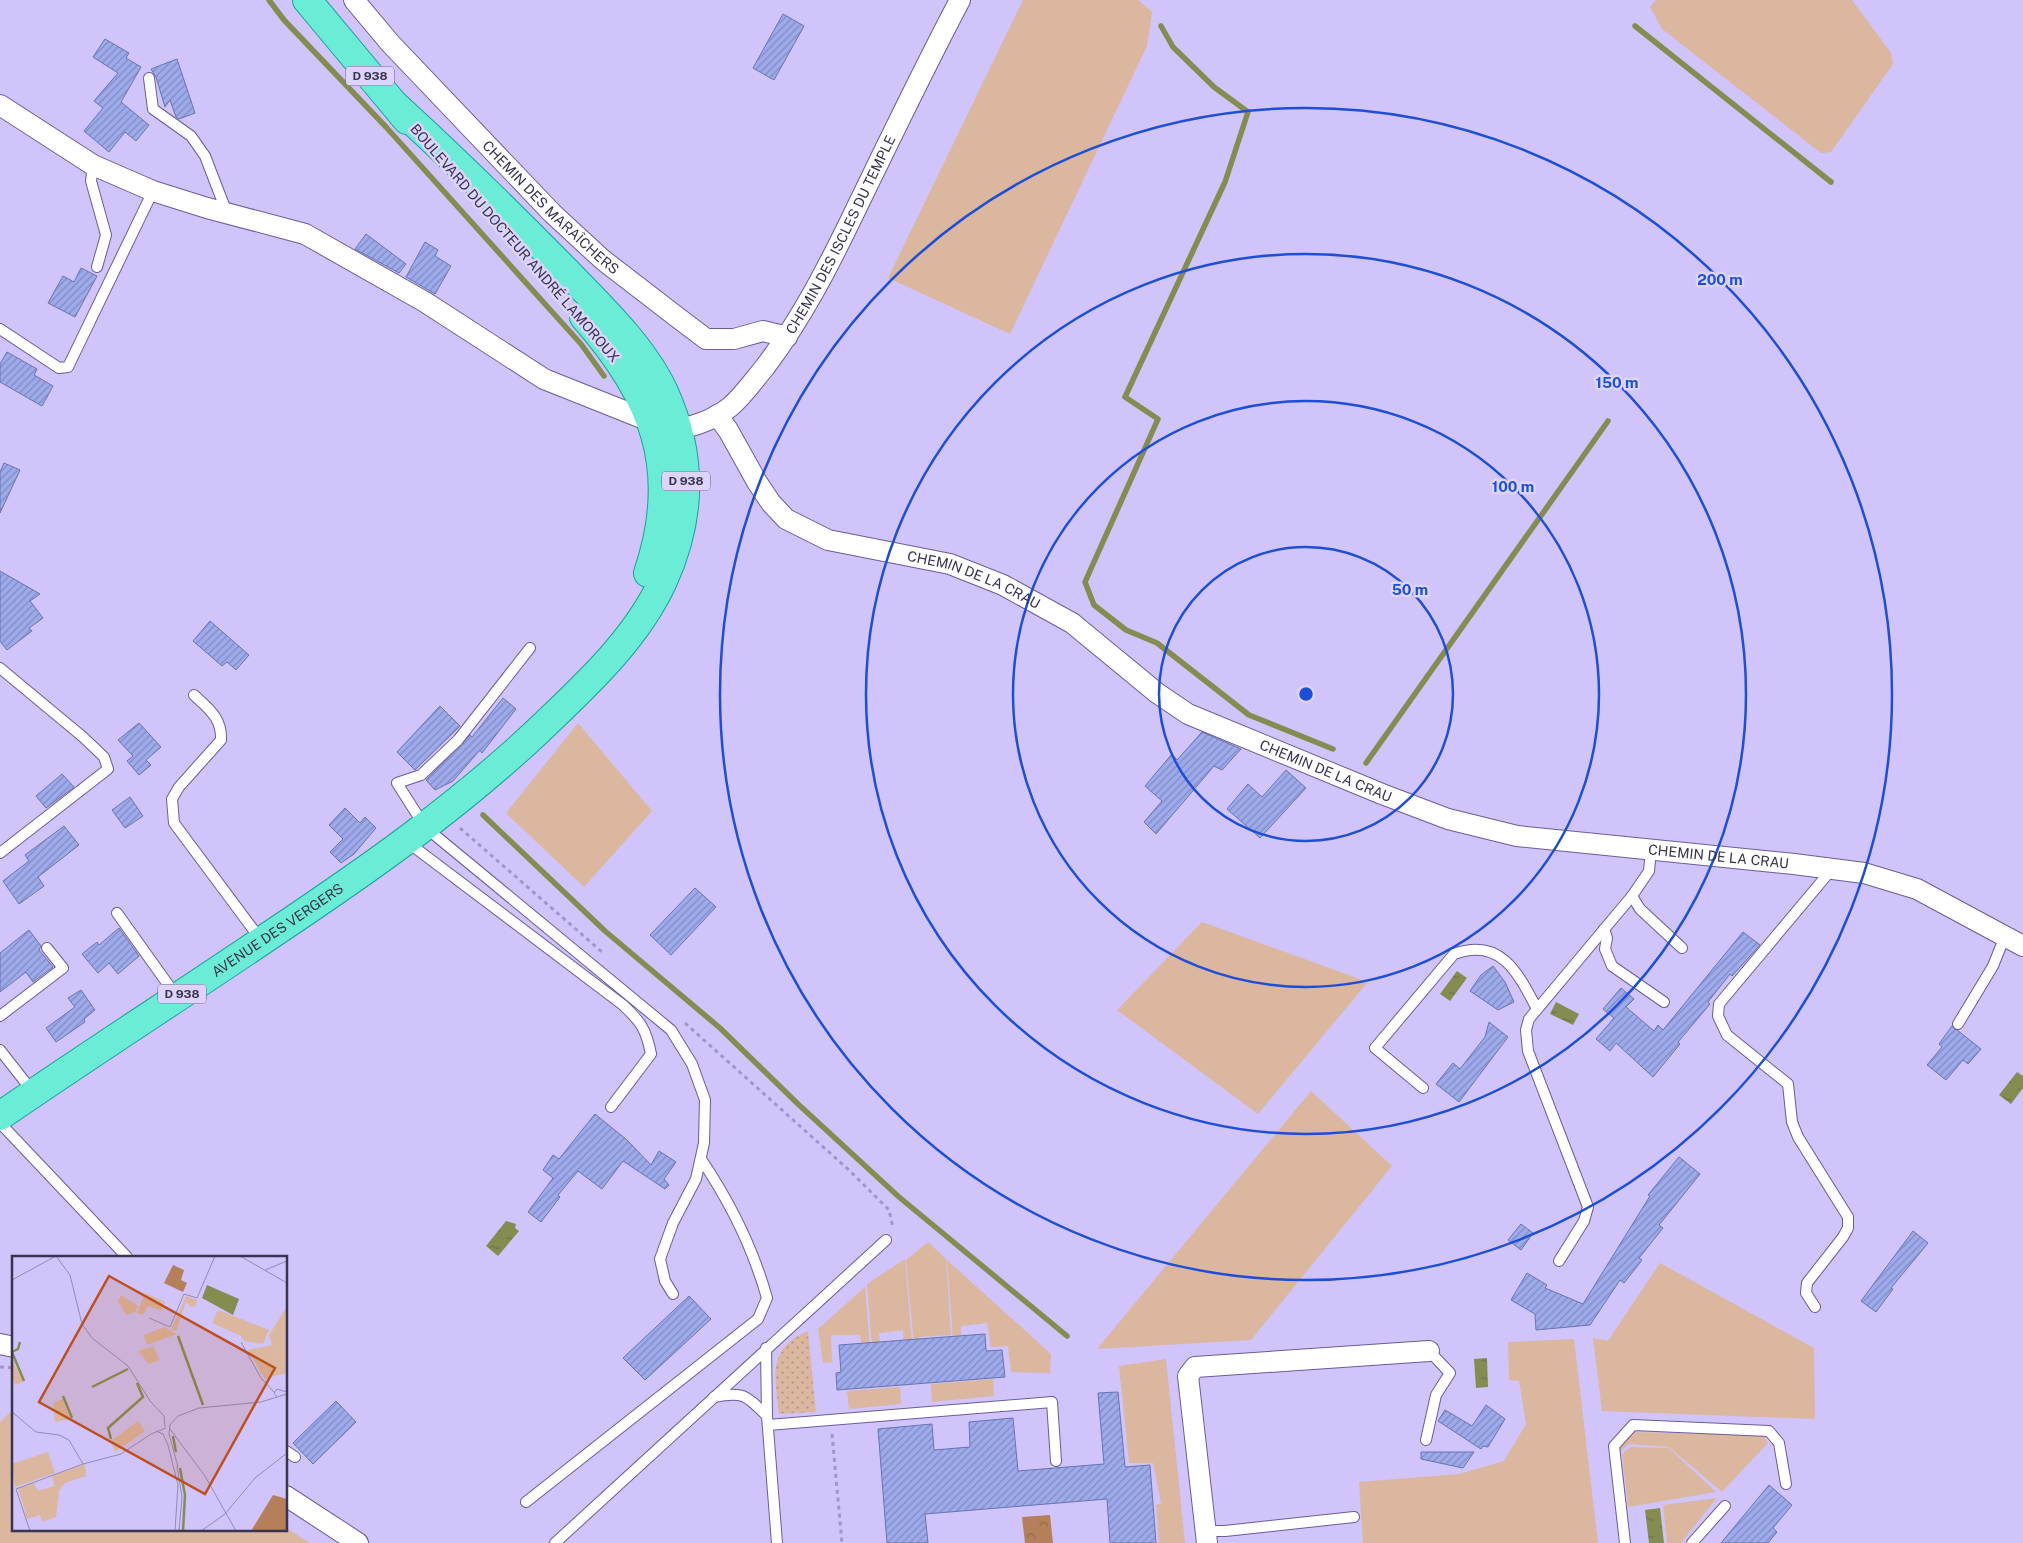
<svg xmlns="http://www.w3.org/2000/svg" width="2023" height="1543" font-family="'Public Sans',sans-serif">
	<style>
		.grass { fill: #dbb79f }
		.forest { fill: url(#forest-crowns) }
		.park { fill: url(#park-dots) }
		.water { fill: url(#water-ripples) }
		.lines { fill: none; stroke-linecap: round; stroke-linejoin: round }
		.stream { stroke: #848c4f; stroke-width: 5.5 }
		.building { fill: url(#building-hatch); stroke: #6873b0 }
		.lane-casing { stroke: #6c5c98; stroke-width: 12 }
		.street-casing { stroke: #6c5c98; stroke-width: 22 }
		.primary-casing { stroke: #1aa394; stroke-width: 30 }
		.path { stroke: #a197c5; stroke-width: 3; stroke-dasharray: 4 4; stroke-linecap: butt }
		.lane { stroke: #fff; stroke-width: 10 }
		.street { stroke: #fff; stroke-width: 20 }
		.primary { stroke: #6becd6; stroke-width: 28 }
		.ring { fill: none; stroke: #1d4ed8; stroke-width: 2.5 }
		.labels { text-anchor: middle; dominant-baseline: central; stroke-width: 5; stroke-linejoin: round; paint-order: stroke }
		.shield { fill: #dcd4fd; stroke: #6a6382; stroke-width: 1 }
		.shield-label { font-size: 12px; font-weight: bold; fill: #39334e }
		.street-label { font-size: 14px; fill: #39334e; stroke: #dcd4fd }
		.inset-river { fill: none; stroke: #848c4f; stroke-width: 2.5 }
		.inset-road { fill: none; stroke: #948ab5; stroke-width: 1 }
		.view { fill: #bc501c; fill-opacity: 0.15; stroke: #bc501c; stroke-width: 2.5 }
		.inset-edge { fill: none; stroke: #39334e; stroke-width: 2.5 }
		.centre { fill: #1d4ed8; stroke: #dcd4fd; stroke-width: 2.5 }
		.ring-label { font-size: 15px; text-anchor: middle; font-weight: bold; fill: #1d4ed8; stroke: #dcd4fd; stroke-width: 5; stroke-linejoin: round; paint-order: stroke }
	</style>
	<defs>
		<pattern id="forest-crowns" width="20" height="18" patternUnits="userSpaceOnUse" patternTransform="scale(1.25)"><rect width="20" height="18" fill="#b57f5a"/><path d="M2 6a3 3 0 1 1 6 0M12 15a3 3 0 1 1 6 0" fill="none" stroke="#94694d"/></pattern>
		<pattern id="park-dots" width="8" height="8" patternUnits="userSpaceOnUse" patternTransform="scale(1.25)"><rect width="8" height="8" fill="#dbb79f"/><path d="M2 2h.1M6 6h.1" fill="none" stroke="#b39584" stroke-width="1.8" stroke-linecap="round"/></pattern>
		<pattern id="water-ripples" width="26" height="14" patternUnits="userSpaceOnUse" patternTransform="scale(1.25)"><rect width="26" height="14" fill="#848c4f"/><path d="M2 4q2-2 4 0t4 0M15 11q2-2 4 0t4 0" fill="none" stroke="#6d7344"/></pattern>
		<pattern id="building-hatch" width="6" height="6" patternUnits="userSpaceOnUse" patternTransform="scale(1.25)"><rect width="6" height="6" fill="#9daaeb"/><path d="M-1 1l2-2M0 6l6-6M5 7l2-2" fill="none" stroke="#818bc1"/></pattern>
	</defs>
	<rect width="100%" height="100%" fill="#d0c4fa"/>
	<!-- grass -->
	<g class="grass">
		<polygon points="1023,0 1138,0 1152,12 1147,46 1010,334 888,278"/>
		<polygon points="1656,0 1852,0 1891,53 1893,64 1831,152 1821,153 1662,29 1650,7"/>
		<polygon points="578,723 652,811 584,887 506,813"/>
		<polygon points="1202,922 1368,982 1258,1114 1117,1010"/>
		<polygon points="1311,1091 1392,1166 1251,1340 1097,1349"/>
		<polygon points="928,1242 946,1259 951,1335 919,1337 921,1355 915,1355 906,1260"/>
		<polygon points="905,1259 913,1354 904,1355 903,1330 879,1333 881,1357 873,1359 867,1284"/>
		<polygon points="947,1260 1051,1354 1050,1373 1011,1372 1008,1346 991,1347 987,1323 961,1326 962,1351 954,1352"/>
		<polygon points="1660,1263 1814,1348 1815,1419 1602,1411 1593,1338 1608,1341"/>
		<polygon points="865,1287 871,1358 864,1359 860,1335 831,1335 832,1362 823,1363 818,1329"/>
		<polygon points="1574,1339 1598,1543 1363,1543 1359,1482 1459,1474 1504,1461 1526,1424 1519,1381 1509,1380 1508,1342"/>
		<polygon points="1166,1359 1185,1543 1159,1543 1156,1505 1161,1503 1153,1463 1129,1463 1119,1366"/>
		<polygon points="993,1379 994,1396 932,1402 931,1384"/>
		<polygon points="900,1387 901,1404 849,1409 847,1391"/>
		<polygon points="14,1408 14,1529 286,1528 310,1543 0,1543 0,1422"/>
		<polygon points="1631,1432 1760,1435 1765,1437 1768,1443 1722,1492 1669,1447 1629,1444 1620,1452 1619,1445"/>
		<polygon points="1630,1447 1669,1448 1716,1492 1628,1507 1622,1454"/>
		<polygon points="1717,1498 1681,1543 1667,1543 1663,1505"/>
	</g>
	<!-- forest -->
	<polygon class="forest" points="1050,1515 1053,1543 1025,1543 1022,1517"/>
	<!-- park -->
	<path class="park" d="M808 1331 816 1412 779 1414C776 1376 765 1350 808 1331Z"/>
	<!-- water -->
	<g class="water">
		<polygon points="1457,971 1467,978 1450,1001 1440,994"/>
		<polygon points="1556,1002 1579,1014 1573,1025 1550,1014"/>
		<polygon points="2017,1072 2023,1076 2023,1088 2011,1104 1999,1095"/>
		<polygon points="506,1221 516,1224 515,1228 519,1231 498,1256 486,1246"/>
		<polygon points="1487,1358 1488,1387 1476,1388 1474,1359"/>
		<polygon points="1660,1508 1664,1543 1649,1543 1645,1510"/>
	</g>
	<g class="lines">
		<!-- stream -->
		<g class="stream">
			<polyline points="269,0 284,20 386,127 581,344 604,376"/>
			<polyline points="1161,26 1173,47 1214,87 1248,112 1225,182 1125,397 1158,419 1085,582 1094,605 1126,630 1157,643 1249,715 1333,749"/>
			<polyline points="1635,26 1831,182"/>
			<polyline points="1366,763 1608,421"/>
			<polyline points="483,815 605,931 720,1028 798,1104 899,1197 1067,1336"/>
		</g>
	</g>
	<!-- building -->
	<g class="building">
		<polygon points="783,14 804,26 774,80 753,68"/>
		<polygon points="105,39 129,53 126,58 141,67 121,102 149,125 136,141 125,132 109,152 84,131 103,108 94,101 118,73 93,57"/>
		<polygon points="177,59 195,113 179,119 176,117 170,100 165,107 156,77 151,69"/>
		<polygon points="366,234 406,264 399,273 355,249"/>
		<polygon points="425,242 438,250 435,256 451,266 435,294 406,277"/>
		<polygon points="81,268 97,276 75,317 48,303 63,276 74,282"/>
		<polygon points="7,352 37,369 34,375 53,386 42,406 0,382 0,364"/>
		<polygon points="4,463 20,470 0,513 0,472"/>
		<polygon points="0,571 40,594 30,601 43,618 29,628 32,631 7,650 0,641"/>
		<polygon points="210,621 249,655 236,670 227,662 222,666 193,641"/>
		<polygon points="503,698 516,709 482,753 480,750 453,781 435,790 426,780 470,735 472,737"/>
		<polygon points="440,706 460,726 415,770 397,752"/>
		<polygon points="139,723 161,747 146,760 151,765 139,775 127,761 133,756 118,740"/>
		<polygon points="1202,732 1241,749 1222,770 1214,766 1156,834 1144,822 1162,801 1145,786 1172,754 1177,760"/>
		<polygon points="1286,770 1306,788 1260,838 1227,809 1248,784 1262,797"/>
		<polygon points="62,774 74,787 46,808 36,796"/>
		<polygon points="130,797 143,816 125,828 112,810"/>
		<polygon points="345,808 360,823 365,817 376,828 354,854 341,863 330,852 343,839 329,825"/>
		<polygon points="64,826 79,845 38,877 44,886 19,904 3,881 29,861 25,855"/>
		<polygon points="695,888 716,907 671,955 650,935"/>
		<polygon points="119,928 139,956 118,974 109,963 98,973 82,954 97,942 99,945"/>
		<polygon points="29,930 41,946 39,950 53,967 33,982 26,972 0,992 0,953"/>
		<polygon points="1743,932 1760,945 1732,976 1730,974 1708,1002 1710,1004 1678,1042 1680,1044 1653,1077 1616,1043 1610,1051 1596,1039 1614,1018 1603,1009 1621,988 1634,999 1626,1007 1654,1031 1658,1025 1663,1030"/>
		<polygon points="1493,966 1505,982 1514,1002 1498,1010 1470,991 1481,975"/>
		<polygon points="81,990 95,1010 84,1019 85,1022 56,1042 46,1028 75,1007 68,998"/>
		<polygon points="1489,1022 1508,1037 1459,1102 1436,1084 1453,1063 1460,1069 1485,1037"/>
		<polygon points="1952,1026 1981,1049 1968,1064 1963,1060 1946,1080 1927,1065 1942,1047 1939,1044"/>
		<polygon points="595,1114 627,1140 651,1165 659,1151 676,1162 664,1179 669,1185 665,1189 623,1161 602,1189 578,1171 558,1195 560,1197 541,1222 528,1212 553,1178 543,1170 553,1155 559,1159"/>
		<polygon points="1679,1157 1700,1174 1659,1225 1663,1228 1639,1258 1642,1260 1624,1283 1620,1280 1590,1325 1536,1330 1535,1314 1511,1300 1527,1273 1547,1285 1545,1288 1583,1304 1650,1196 1648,1195"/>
		<polygon points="1521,1224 1533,1233 1521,1250 1508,1240"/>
		<polygon points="1913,1231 1928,1243 1891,1288 1893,1289 1876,1312 1861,1301"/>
		<polygon points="689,1296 711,1319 645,1380 623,1358"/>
		<polygon points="985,1334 986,1351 1002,1350 1005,1377 837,1390 836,1373 841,1372 839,1345"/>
		<polygon points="1118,1392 1125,1467 1150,1465 1156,1543 1110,1543 1107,1499 925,1514 928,1543 887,1543 878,1429 932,1424 934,1450 970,1447 969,1422 1013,1418 1018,1471 1104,1464 1098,1393"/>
		<polygon points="336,1401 356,1422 313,1464 293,1443"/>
		<polygon points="1486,1405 1505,1419 1488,1447 1483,1446 1481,1449 1438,1421 1445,1410 1472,1426"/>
		<polygon points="1421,1452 1474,1452 1463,1468 1421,1459"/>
		<polygon points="1769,1485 1792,1505 1773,1528 1777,1532 1768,1543 1721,1543"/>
	</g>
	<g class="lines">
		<defs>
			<g id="lane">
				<polyline points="149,78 153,109 191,136 205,156 227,213"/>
				<polyline points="93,165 91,181 106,235 97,267"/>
				<polyline points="0,329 59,368 68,367 153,191"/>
				<polyline points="530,648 458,740 421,775 397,783 425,827 671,1030 692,1064 705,1100 704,1143 696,1179 673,1223 660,1259 665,1281 673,1294"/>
				<polyline points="0,668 83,737 104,757 108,769 0,853"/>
				<path d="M194 695C209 709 222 718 221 740L179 787 172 799 174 823 261 940"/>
				<path d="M406 841 623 1005C641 1022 646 1029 651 1054L611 1107"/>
				<polyline points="1632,896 1640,909 1682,948"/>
				<polyline points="117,913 177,997"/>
				<polyline points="1604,929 1607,938 1605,949 1612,966 1664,1002"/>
				<polyline points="0,1016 63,968 47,948"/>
				<polyline points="1958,1024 1993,966 2005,936"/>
				<polyline points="0,1050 33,1092"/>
				<path d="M1423 1088 1375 1048 1454 954C1501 937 1518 973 1537 1009"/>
				<polyline points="0,1123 127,1257"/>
				<polyline points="1559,1261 1584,1221 1588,1207 1528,1051 1526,1030 1529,1019 1632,896 1649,871 1651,850"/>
				<polyline points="1815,1307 1806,1293 1807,1283 1843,1237 1848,1228 1848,1217 1798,1137 1792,1122 1788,1084 1727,1035 1718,1016 1719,1004 1832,869"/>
				<polyline points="766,1348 767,1416"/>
				<path d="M714 1397C743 1391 746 1395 767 1416L777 1543"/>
				<polyline points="768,1425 1052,1402 1056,1461"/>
				<polyline points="1426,1440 1436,1395 1450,1373 1429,1351"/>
				<polyline points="286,1451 295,1457"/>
				<path d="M526 1502 758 1319 767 1298C753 1248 730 1202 701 1159"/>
				<polyline points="1205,1531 1225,1531 1354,1517"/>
				<polyline points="555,1543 886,1240"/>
				<polyline points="1625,1543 1614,1446 1633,1425 1769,1431 1779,1443 1786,1484"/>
				<polyline points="1692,1543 1725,1506"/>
			</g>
			<g id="street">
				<path id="s1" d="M354 0 390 43 552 213 603 260 677 317 706 339H734L763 331 787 337"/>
				<path id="s2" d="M0 105 93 165 153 191 207 208 305 234 425 302 544 379 667 428C687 431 715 419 730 407 744 395 754 380 765 367 803 317 830 263 857 207 891 137 924 68 960 0"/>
				<path id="s3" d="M717 415 728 430 757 482 771 503 786 519 828 540 950 564 1003 585 1072 623 1157 693 1188 714 1382 794 1448 819 1517 836 1794 864 1864 873 1917 889 2023 946"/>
				<polyline points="0,1344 14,1347"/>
				<polyline points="286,1496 358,1543"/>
				<polyline points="1207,1543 1188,1376 1195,1367 1429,1351"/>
			</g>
			<g id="primary">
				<polyline points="307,0 407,120"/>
				<path d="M584 317C654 396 683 470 648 573"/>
				<path id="s4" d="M0 1116C90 1054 182 995 272 934 366 871 455 809 538 731 584 687 636 640 663 581 692 517 693 456 664 392 644 348 601 307 568 273 512 216 455 160 396 106"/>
			</g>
		</defs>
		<!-- lane casing -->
		<use href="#lane" class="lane-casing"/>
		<!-- street casing -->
		<use href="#street" class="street-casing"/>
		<!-- primary casing -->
		<use href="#primary" class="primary-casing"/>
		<!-- path -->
		<g class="path">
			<polyline points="460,828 602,952"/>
			<polyline points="685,1023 850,1171 889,1210 893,1228"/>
			<polyline points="0,1367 14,1368"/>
			<polyline points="832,1434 842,1543"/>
		</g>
		<!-- lane -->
		<use href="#lane" class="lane"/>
		<!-- street -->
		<use href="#street" class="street"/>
		<!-- primary -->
		<use href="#primary" class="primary"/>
	</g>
	<!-- distance rings -->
	<g class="ring">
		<circle cx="1306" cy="694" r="147"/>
		<circle cx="1306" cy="694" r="293"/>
		<circle cx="1306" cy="694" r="440"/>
		<circle cx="1306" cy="694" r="586"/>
	</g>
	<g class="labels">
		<!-- shield labels -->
		<g class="shield">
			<rect x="346" y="66.5" width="48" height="19" rx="4"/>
			<rect x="662" y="471.5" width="48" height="19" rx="4"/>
			<rect x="158" y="984.5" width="48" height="19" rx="4"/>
		</g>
		<g class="shield-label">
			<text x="370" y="76">D 938</text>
			<text x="686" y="481">D 938</text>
			<text x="182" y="994">D 938</text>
		</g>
		<!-- street labels -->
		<g class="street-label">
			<text stroke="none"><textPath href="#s1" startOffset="286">CHEMIN DES MARAÎCHERS</textPath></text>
			<text stroke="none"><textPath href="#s2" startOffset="1020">CHEMIN DES ISCLES DU TEMPLE</textPath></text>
			<text transform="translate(515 243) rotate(49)">BOULEVARD DU DOCTEUR ANDRÉ LAMOROUX</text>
			<text stroke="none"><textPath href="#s3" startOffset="324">CHEMIN DE LA CRAU</textPath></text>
			<text stroke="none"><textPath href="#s3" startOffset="729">CHEMIN DE LA CRAU</textPath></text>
			<text stroke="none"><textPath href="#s3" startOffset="1134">CHEMIN DE LA CRAU</textPath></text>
			<text stroke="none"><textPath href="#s4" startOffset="334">AVENUE DES VERGERS</textPath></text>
		</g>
	</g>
	<!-- overview -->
	<g transform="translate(12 1256)">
		<rect width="275" height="275" fill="#d0c4fa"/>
		<path d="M133 37 153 46 149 55 136 50 131 59 125 57ZM109 39 126 50 123 56 114 59 106 45ZM174 40 185 44 184 50 179 51 174 46 164 75 159 74ZM206 54 257 74 251 88 232 85 229 80 200 67ZM152 71 165 78 135 89 132 79ZM260 89 269 118 253 123 236 94ZM141 90 148 104 137 108 126 95ZM0 103 11 126 3 129 0 122ZM51 143 58 163 43 166 41 147ZM126 165 133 175 103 196 99 185ZM36 196 43 217 3 231 0 208ZM73 208 74 220 53 227 47 235 44 261 30 266 28 259 15 263 6 232 22 227 26 235 42 230 40 220Z" fill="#dbb79f"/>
		<path d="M161 9 172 14 169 24 175 27 171 36 152 27ZM261 239 275 243V275H239Z" fill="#b57f5a"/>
		<path d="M275 50V117L269 119 257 79Z" fill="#dbb79f"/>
		<path d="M195 29 227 43 221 59 190 42Z" fill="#848c4f"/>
		<path class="inset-river" d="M166 80 191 149M8 86 6 93 0 96 12 125M80 131 116 113M51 140 60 162M161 180 164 196M99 183 96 172 131 141 125 127M168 212 173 239 171 275"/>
		<path class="inset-road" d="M44 0 58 19 70 68 80 82 116 110 138 145 152 160 153 171M228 0 275 27M253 14 275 5M0 24 44 0M137 62 158 71 172 38 185 42 203 0M229 86 249 122 262 136M265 141 262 137 265 133 275 136M0 156 24 176 47 179 57 184 71 208 109 198 139 178 154 172M158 173 193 220 224 275M144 175 151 178 156 189 166 229 163 275M165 210 170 241 167 275M166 211 157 178 158 169 166 160 187 152 249 146 275 138M18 275 4 233 71 208M189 275 213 258 243 222 275 197"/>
		<path class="view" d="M97 20 263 112 193 238 27 146Z"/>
		<rect width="275" height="275" class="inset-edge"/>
	</g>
	<circle cx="1306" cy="694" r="8" class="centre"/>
	<g class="ring-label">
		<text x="1720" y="285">200 m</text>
		<text x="1617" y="388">150 m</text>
		<text x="1513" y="492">100 m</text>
		<text x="1410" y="595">50 m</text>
	</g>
</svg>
